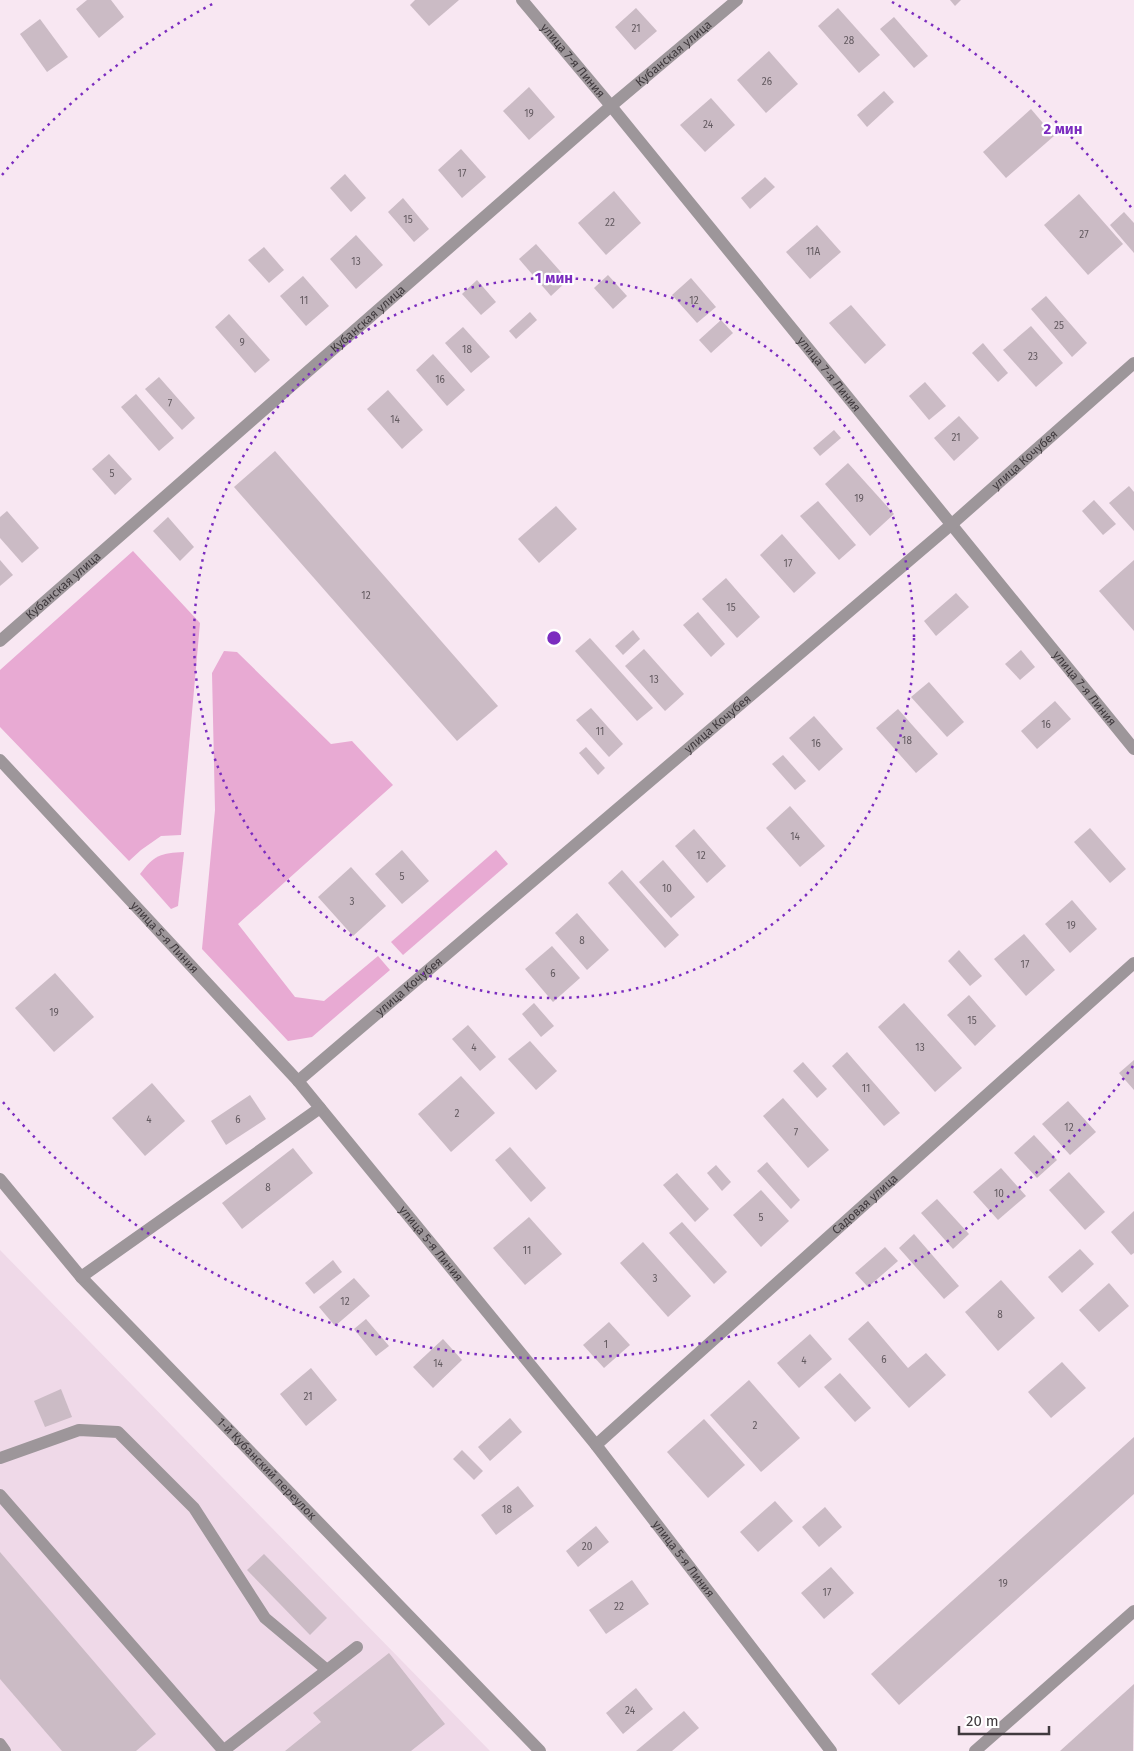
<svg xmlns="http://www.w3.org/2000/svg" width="1134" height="1751" font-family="'Fira Sans',sans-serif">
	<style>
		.built { fill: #efd9e8 }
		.green { fill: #e8aad3 }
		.building { fill: #cbbbc5 }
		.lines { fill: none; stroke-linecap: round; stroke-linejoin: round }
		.minor { stroke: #9d969a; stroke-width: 12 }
		.ring { fill: none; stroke: #7b2cbf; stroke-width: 2.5; stroke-dasharray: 2.5 5 }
		.labels { text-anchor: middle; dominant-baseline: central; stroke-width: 4.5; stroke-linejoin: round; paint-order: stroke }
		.number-label { font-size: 10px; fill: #635a60 }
		.street-label { font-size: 12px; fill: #403a3e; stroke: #fff }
		.centre { fill: #7b2cbf; stroke: #fff; stroke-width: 2.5 }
		.ring-label { font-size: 15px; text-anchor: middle; font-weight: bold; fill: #7b2cbf; stroke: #fff; stroke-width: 4.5; stroke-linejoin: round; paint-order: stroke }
	</style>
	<rect width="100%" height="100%" fill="#f8e7f2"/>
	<!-- built -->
	<polygon class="built" points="0,1250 44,1295 490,1751 0,1751"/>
	<!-- green -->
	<g class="green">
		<polygon points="133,551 200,623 181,835 161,836 141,850 129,861 0,727 0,670"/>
		<polygon points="224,651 237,652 331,744 352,741 393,785 238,924 295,997 324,1001 378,956 390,970 312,1037 288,1041 202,949 215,810 212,673"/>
		<polygon points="496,850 508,864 403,955 391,942"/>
		<path d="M184 852 178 906 171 909 140 874C154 855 161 853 184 852Z"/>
	</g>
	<!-- building -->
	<g class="building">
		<polygon points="87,0 111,0 124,17 99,38 76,9"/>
		<polygon points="415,0 459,0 429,26 410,5"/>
		<polygon points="950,0 961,0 955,6"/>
		<polygon points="636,8 657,31 635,50 615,27"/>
		<polygon points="838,8 880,55 859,73 818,26"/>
		<polygon points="894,17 928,56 914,68 880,29"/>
		<polygon points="40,19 68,57 47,72 20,34"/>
		<polygon points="769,51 798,84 766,113 737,80"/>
		<polygon points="529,87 555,117 529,140 503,111"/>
		<polygon points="884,91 894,102 867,127 857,115"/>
		<polygon points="711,98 735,125 705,152 680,125"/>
		<polygon points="1031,109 1054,136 1006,178 983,152"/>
		<polygon points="461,149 486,177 462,198 438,170"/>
		<polygon points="345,174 366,198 351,212 330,188"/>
		<polygon points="765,177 775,187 750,209 741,198"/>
		<polygon points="614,191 641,223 606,255 578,223"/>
		<polygon points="1079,194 1123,244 1088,275 1044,225"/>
		<polygon points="403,198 429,229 414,242 388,212"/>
		<polygon points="1124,212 1134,223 1134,253 1110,225"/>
		<polygon points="817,225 841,252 810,279 786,252"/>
		<polygon points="356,235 383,265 356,289 330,259"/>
		<polygon points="536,244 568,280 551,296 519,259"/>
		<polygon points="264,247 284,270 269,283 248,260"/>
		<polygon points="608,275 627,296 613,309 594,288"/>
		<polygon points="303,276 329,306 306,326 280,296"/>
		<polygon points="691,278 716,307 697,323 672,295"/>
		<polygon points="477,280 496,302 481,315 462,294"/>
		<polygon points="1046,296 1087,343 1072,357 1031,309"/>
		<polygon points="851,305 886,345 865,364 829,323"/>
		<polygon points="530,312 537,320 516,339 509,331"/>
		<polygon points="229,314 270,360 255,373 215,327"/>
		<polygon points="721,320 733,333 711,353 699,340"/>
		<polygon points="1031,326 1063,363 1036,387 1003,350"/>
		<polygon points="463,327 490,357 471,373 445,343"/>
		<polygon points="983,343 1008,373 998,382 972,353"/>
		<polygon points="433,354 465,390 447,406 416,370"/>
		<polygon points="159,377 195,418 182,430 145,389"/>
		<polygon points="925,382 946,406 929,420 909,396"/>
		<polygon points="388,390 423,430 402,449 367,409"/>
		<polygon points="136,394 174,438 159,451 121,407"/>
		<polygon points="959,416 979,438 954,461 934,438"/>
		<polygon points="834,430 841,438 820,456 813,448"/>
		<polygon points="275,451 498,706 457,741 234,487"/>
		<polygon points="109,454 132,479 115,495 92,469"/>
		<polygon points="848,463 894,514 870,536 825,484"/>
		<polygon points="1129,486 1134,492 1134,531 1109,503"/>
		<polygon points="1094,500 1116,524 1103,535 1082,511"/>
		<polygon points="818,501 856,545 839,560 800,516"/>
		<polygon points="556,506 577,529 539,563 518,539"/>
		<polygon points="7,511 39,548 22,563 0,538 0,517"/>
		<polygon points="168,517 194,547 180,561 153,531"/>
		<polygon points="782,534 816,573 794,593 760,555"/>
		<polygon points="0,560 13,575 0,586"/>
		<polygon points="1134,560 1134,631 1099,591"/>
		<polygon points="726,578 760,617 737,638 702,599"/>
		<polygon points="956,593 969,607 936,636 924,621"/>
		<polygon points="698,612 725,644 711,657 683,625"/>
		<polygon points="633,630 640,639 623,655 615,646"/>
		<polygon points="590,638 653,708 637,721 575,651"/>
		<polygon points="644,649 684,694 665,711 625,666"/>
		<polygon points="1021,650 1035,667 1020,680 1005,664"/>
		<polygon points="929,682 964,722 947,737 911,697"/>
		<polygon points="1055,701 1071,719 1037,749 1021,731"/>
		<polygon points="591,708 623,744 609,757 576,720"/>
		<polygon points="898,709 938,754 916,773 876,728"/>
		<polygon points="814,716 843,749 819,771 789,738"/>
		<polygon points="586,747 605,768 598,775 579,753"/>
		<polygon points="783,755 806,781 795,790 772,764"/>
		<polygon points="790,806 825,846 800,867 766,828"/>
		<polygon points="1090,828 1126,869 1110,883 1074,842"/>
		<polygon points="694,829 726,866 707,883 675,846"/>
		<polygon points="402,850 429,881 402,904 375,874"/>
		<polygon points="663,860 695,897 671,918 639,882"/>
		<polygon points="351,867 386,906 353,936 318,897"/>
		<polygon points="622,870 679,935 665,948 608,883"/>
		<polygon points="1072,900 1097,929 1070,953 1045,924"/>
		<polygon points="577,913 609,950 587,970 555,933"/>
		<polygon points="1024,934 1055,970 1026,996 994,959"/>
		<polygon points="552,946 580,978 553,1002 525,969"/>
		<polygon points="959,950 982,976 970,986 948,961"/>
		<polygon points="55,973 94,1017 54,1052 15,1008"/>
		<polygon points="969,995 996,1026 975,1046 947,1015"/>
		<polygon points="534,1003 554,1026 541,1037 522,1014"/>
		<polygon points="904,1003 962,1068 935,1092 878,1027"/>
		<polygon points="468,1025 496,1057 480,1071 452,1039"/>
		<polygon points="530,1041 557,1071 536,1090 508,1059"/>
		<polygon points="847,1052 900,1113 884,1126 832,1066"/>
		<polygon points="1134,1060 1134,1090 1119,1073"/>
		<polygon points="803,1062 827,1089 817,1098 793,1071"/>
		<polygon points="461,1076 495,1113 451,1152 418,1114"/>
		<polygon points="152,1083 185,1121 145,1156 112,1118"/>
		<polygon points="250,1095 266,1119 226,1145 211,1121"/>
		<polygon points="783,1098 829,1150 808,1168 763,1116"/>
		<polygon points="1068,1101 1096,1132 1070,1155 1042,1124"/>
		<polygon points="1034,1135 1057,1160 1037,1178 1014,1153"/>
		<polygon points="510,1147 546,1188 531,1202 495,1160"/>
		<polygon points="293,1148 313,1173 242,1229 222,1203"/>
		<polygon points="767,1162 800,1200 791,1209 757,1171"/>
		<polygon points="716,1165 731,1182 722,1191 707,1173"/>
		<polygon points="1001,1168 1026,1196 998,1220 973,1192"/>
		<polygon points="1069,1172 1105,1212 1085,1230 1049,1190"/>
		<polygon points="677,1173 709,1209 695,1222 663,1185"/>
		<polygon points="761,1190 789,1221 761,1247 733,1215"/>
		<polygon points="937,1199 969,1234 953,1249 921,1213"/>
		<polygon points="1134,1211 1134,1253 1131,1255 1111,1232"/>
		<polygon points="529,1217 562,1254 525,1285 493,1248"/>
		<polygon points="682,1222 727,1272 714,1284 669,1233"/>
		<polygon points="914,1234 959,1286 944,1299 899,1248"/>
		<polygon points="643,1242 691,1296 668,1317 620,1263"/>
		<polygon points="885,1247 898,1261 868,1287 855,1273"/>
		<polygon points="1080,1249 1094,1264 1062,1293 1048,1277"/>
		<polygon points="333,1260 342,1272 314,1294 305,1283"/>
		<polygon points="354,1278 370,1296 335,1326 319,1307"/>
		<polygon points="1001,1280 1035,1318 998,1351 965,1312"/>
		<polygon points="1109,1283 1129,1306 1099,1332 1079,1310"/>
		<polygon points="366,1319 389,1346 376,1356 354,1329"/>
		<polygon points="868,1321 908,1368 926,1353 946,1375 909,1408 848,1339"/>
		<polygon points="609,1322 630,1345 604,1368 583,1345"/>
		<polygon points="810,1334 832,1359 799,1388 777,1363"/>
		<polygon points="443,1339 462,1360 433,1388 413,1367"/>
		<polygon points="1062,1362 1086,1388 1051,1418 1028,1392"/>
		<polygon points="311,1368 337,1400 306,1426 280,1394"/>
		<polygon points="840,1373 871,1408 855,1422 824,1387"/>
		<polygon points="749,1380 800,1438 761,1472 710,1415"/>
		<polygon points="61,1389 72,1417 45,1427 34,1401"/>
		<polygon points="510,1418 522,1432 490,1461 478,1447"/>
		<polygon points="704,1419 745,1465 708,1498 667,1452"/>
		<polygon points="1134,1437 1134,1494 899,1705 871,1674"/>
		<polygon points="462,1450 483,1471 474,1480 453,1459"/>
		<polygon points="518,1486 534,1506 496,1535 481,1515"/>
		<polygon points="775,1501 793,1521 758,1552 740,1532"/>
		<polygon points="825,1507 842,1527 819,1547 802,1527"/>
		<polygon points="596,1526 609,1542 578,1567 566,1551"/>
		<polygon points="0,1552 156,1734 136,1751 62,1751 0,1679"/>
		<polygon points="264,1554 327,1618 310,1635 247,1570"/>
		<polygon points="831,1567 854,1593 824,1619 801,1593"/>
		<polygon points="632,1580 649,1604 606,1634 589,1610"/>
		<polygon points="389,1653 445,1724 411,1751 285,1751 321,1722 313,1713"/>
		<polygon points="1134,1684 1133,1751 1060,1751"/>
		<polygon points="636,1688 653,1709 623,1734 606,1713"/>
		<polygon points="684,1711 699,1728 672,1751 636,1751"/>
	</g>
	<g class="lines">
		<!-- minor -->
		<g class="minor">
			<path id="s1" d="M522 0 611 106 1134 749"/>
			<path id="s2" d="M0 641 611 106 737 0"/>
			<path id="s3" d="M0 760 298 1081 596 1445 831 1751"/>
			<path id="s4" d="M298 1081 952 524 1134 363"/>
			<path id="s5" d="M0 1179 81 1277 540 1751"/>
			<polyline points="81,1277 320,1108"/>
			<path id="s6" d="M596 1445 1134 963"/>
			<polyline points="0,1458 79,1430 118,1432 194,1508 265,1618 327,1670"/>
			<polyline points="0,1495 223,1750"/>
			<polyline points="0,1744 5,1751"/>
			<polyline points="223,1751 357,1647"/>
			<polyline points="975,1751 1134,1611"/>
		</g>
	</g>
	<!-- distance rings -->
	<g class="ring">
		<circle cx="554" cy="638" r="360"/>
		<path d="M1133 1066A720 720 0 0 1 2 1101M2 175A720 720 0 0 1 216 2M892 2A720 720 0 0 1 1133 210"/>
	</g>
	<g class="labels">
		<!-- number labels -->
		<g class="number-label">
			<text x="636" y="29">21</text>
			<text x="849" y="41">28</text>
			<text x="767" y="82">26</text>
			<text x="529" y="114">19</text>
			<text x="708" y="125">24</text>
			<text x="462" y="174">17</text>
			<text x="408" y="220">15</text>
			<text x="610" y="223">22</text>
			<text x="1084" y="235">27</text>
			<text x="813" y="252">11А</text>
			<text x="356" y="262">13</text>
			<text x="304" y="301">11</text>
			<text x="694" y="301">12</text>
			<text x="1059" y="326">25</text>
			<text x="242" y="343">9</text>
			<text x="467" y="350">18</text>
			<text x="1033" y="357">23</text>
			<text x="440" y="380">16</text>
			<text x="170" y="404">7</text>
			<text x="395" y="420">14</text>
			<text x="956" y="438">21</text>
			<text x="112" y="474">5</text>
			<text x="859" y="499">19</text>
			<text x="788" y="564">17</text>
			<text x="366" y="596">12</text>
			<text x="731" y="608">15</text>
			<text x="654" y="680">13</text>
			<text x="1046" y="725">16</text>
			<text x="600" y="732">11</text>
			<text x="907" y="741">18</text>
			<text x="816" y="744">16</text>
			<text x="795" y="837">14</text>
			<text x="701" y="856">12</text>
			<text x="402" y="877">5</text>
			<text x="667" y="889">10</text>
			<text x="352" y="902">3</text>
			<text x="1071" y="926">19</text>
			<text x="582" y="941">8</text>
			<text x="1025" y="965">17</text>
			<text x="553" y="974">6</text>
			<text x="54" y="1013">19</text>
			<text x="972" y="1021">15</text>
			<text x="474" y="1048">4</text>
			<text x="920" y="1048">13</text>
			<text x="866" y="1089">11</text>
			<text x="457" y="1114">2</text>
			<text x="149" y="1120">4</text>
			<text x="238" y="1120">6</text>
			<text x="1069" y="1128">12</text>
			<text x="796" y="1133">7</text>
			<text x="268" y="1188">8</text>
			<text x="999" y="1194">10</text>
			<text x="761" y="1218">5</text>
			<text x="527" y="1251">11</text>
			<text x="655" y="1279">3</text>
			<text x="345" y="1302">12</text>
			<text x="1000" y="1315">8</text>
			<text x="606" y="1345">1</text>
			<text x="884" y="1360">6</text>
			<text x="804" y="1361">4</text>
			<text x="438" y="1364">14</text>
			<text x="308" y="1397">21</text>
			<text x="755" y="1426">2</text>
			<text x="507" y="1510">18</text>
			<text x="587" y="1547">20</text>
			<text x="1003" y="1584">19</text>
			<text x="827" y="1593">17</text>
			<text x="619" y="1607">22</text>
			<text x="630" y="1711">24</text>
		</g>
		<!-- street labels -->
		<g class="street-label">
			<text stroke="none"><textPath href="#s2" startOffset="894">Кубанская улица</textPath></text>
			<text stroke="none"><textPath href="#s1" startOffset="79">улица 7-я Линия</textPath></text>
			<text stroke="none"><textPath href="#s2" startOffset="489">Кубанская улица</textPath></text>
			<text stroke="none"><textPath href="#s1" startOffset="484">улица 7-я Линия</textPath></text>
			<text stroke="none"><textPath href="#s4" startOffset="956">улица Кочубея</textPath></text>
			<text stroke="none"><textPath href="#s2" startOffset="84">Кубанская улица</textPath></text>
			<text stroke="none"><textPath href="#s1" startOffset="889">улица 7-я Линия</textPath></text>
			<text stroke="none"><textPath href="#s4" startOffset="551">улица Кочубея</textPath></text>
			<text stroke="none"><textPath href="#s3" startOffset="242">улица 5-я Линия</textPath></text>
			<text stroke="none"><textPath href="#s4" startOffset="146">улица Кочубея</textPath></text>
			<text stroke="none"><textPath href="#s6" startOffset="361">Садовая улица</textPath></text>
			<text stroke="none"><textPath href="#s3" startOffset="648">улица 5-я Линия</textPath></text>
			<text stroke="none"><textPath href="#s5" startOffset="394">1-й Кубанский переулок</textPath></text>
			<text stroke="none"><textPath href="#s3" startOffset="1052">улица 5-я Линия</textPath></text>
		</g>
	</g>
	<circle cx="554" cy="638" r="8" class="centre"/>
	<g class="ring-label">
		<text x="1063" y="134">2 мин</text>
		<text x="554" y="283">1 мин</text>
	</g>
	<!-- scale -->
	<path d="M959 1726v8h90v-8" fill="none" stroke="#403a3e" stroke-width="2.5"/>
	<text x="966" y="1726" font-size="15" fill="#403a3e" stroke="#ffffff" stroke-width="4" paint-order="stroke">20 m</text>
</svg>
